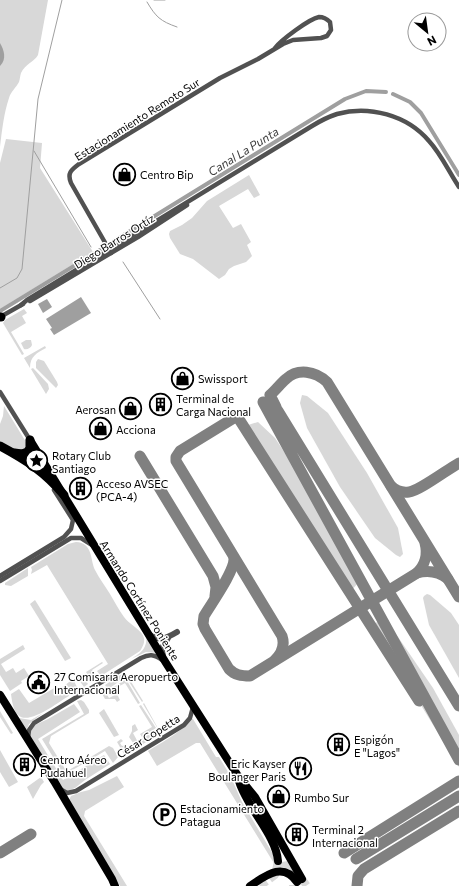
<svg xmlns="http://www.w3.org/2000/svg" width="459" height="886" font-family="Commissioner,sans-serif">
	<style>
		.green { fill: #d8d8d8 }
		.water { fill: #9f9f9f }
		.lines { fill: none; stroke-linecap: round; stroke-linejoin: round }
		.stream { stroke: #9f9f9f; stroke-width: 1 }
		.canal { stroke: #9f9f9f; stroke-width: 4 }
		.taxiway { stroke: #808080; stroke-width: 11 }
		.trunk-tunnel { stroke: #d9d9d9; stroke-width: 8; stroke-dasharray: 8 4; stroke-linecap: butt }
		.minor { stroke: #515151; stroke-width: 4.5 }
		.tertiary { stroke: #515151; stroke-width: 6 }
		.trunk { stroke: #000; stroke-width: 8 }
		.motorway { stroke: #000; stroke-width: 9 }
		.labels { text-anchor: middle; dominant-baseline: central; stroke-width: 3; stroke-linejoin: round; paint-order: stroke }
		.street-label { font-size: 11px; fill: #000; stroke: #fff }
		.poi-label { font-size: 11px; fill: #000; stroke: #fff; text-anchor: start }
		.water-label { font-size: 12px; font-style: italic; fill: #404040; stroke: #fff }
	</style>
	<rect width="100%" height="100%" fill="#fff"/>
	<!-- green -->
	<g class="green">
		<path d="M0 0H48L38 55C34 62 25 64 21 73 20 76 20 79 19 82 16 88 11 91 9 98 4 113 2 130 0 147Z"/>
		<polygon points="6,139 42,143 40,168 93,252 0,309 0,163"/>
		<polygon points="249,175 260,195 254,198 248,189 219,206 233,228 241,224 251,242 247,245 252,256 246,262 234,266 229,269 225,275 219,279 193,259 180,254 170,238 169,234 170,231 182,225 192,218 207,201"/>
		<polygon points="24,309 27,313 22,316 26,323 11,332 24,354 22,355 3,323 5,320"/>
		<path d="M26 340H31L32 345C31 348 27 350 24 349L21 343Z"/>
		<path d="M45 346 46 348C37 353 30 356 30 368L24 358Z"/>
		<polygon points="38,359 44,361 57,382 58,385 56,388 36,368 36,362"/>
		<polygon points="33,368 48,384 49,389 46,394 31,369"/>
		<polygon points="302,395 307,396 328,413 367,473 398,528 403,554 400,557 396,555 375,538 340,487 307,428 300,403"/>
		<polygon points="4,406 26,442 27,447 19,452 0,443 0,424 3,416"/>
		<polygon points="258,422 275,438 316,500 352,562 358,583 351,591 248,425"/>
		<path d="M76 542C93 543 90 559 95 570 99 578 105 586 110 594 114 601 119 610 124 617 133 629 153 633 140 651L101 676 97 671 108 664 47 565 31 574 32 570 31 567 68 544Z"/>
		<polygon points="28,568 28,576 11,586 5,585 5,583"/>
		<polygon points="427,594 430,595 451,613 459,625 459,678 429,625 423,598 424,596"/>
		<polygon points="35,600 71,658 65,661 30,604"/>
		<polygon points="382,621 398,637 433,688 459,735 459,767 371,624"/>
		<path d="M146 635 157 653 146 652 131 659C141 653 148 648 146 635Z"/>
		<polygon points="23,645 25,649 1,664 6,672 13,668 16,673 24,668 29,676 21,681 22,683 10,691 0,675 0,659"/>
		<polygon points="102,662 103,663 92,670 98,679 95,681 91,680 86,672"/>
		<polygon points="125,672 143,701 142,702 126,677 108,689 105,685"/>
		<polygon points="81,674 88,684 84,687 77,677"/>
		<polygon points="73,679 78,689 78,692 73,695 67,685 60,689"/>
		<polygon points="126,679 140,703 138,704 125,683 113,690 112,688"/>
		<polygon points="102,686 109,698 117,694 120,700 117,702 115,699 105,699 100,690"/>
		<path d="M56 687 60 694 66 690 69 696C58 702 29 726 18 715 13 710 12 701 11 694L19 689 29 703Z"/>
		<polygon points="81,700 84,702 89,710 89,713 51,736 49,743 65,769 69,770 109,746 113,748 118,757 113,763 105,751 64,775 42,739 84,714 77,701"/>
		<polygon points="144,703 160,732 159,734 143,744 141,739 158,729 143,704"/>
		<polygon points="74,704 80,712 38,739 63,780 104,755 110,764 85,780 75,788 67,791 64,790 29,738 31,729 35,725 48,719"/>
		<polygon points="141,705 156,728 142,737 140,734 152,727 139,706"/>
		<polygon points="104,709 119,735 114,737 99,713"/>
		<polygon points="0,711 13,733 11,734 0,717"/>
		<polygon points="43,713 29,724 26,731 19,718 31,720"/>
		<path d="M191 719H193L216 757H219L230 775 242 802 273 854 275 863 288 861 299 880C292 871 286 865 275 868V865L200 743H196L157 766 148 751C161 743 183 731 191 719Z"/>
		<polygon points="135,724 138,730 133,733 140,746 136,747 129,737 132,731 132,726"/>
		<polygon points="121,739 123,741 120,743 122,746 125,745 129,751 126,754 124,754 117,742"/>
		<polygon points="0,750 18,782 9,787 0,772"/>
		<polygon points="117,776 124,787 85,811 84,816 127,886 120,886 69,800 71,796 81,792 89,790"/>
		<polygon points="41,777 44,782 41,785 33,799 27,787"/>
	</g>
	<!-- water -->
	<g class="water">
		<path d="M0 43C4 50 7 59 0 66Z"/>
		<polygon points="81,297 91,313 54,335 50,329 52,328 46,319"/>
		<polygon points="47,299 52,307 43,313 38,304"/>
	</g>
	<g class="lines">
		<!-- stream -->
		<g class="stream">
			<polyline points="154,0 165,0"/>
			<path d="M147 2C156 17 160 21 177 27"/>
			<polyline points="34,151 91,247"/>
			<polyline points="123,262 160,319"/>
			<polyline points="0,288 17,278 22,269 38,99 62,0"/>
		</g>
		<!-- canal -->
		<g class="canal">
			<polyline points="393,94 410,102 421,113 459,175"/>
			<polyline points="114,241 345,99 366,91 386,92"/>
			<polyline points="0,311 100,250"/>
		</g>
		<!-- taxiway -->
		<g class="taxiway">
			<path d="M276 407 270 395C276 390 280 384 286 379 298 368 315 371 327 382L459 597"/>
			<polyline points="140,456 213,576 216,587 215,596"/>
			<path d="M391 486C396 491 402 493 409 492 419 491 448 469 459 463"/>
			<path d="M234 558C235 571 211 604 204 616L203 624 205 629 229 669C235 675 241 676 250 676L417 573C428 570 438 571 448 579"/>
			<path d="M417 573C425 565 428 554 425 543"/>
			<path d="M275 660C282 653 285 645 282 636L176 461V457L180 451 237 416 419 701"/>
			<polyline points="459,706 278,411 270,403 263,402 459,760"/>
			<polyline points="0,853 31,834"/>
			<polyline points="344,853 459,781"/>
			<polyline points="356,859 459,796"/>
			<polyline points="357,886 358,876 364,869 459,811"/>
		</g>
		<!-- trunk-tunnel -->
		<g class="trunk-tunnel">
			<polyline points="302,879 307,886"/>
			<polyline points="293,885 293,886"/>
			<polyline points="260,886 275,875 278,861"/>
		</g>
		<!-- minor -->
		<g class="minor">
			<path d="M111 253 71 183C67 173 71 170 79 164L220 78 258 59 283 44 293 40 321 38 327 36 331 30 330 22C327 19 323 17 319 17 309 19 281 40 275 48"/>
			<polyline points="30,301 138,237 187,205"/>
			<path d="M21 305 27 300 312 126C320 121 328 117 337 114 369 105 407 115 429 141 441 154 449 172 459 187"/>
			<polyline points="0,317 23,304"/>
			<polyline points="0,392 30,440"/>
			<polyline points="0,576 64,537 71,529 73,520 54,490"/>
			<polyline points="0,581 71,538 81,538 92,545"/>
			<path d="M28 738 29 730 34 723 141 658C149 654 154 654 162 660"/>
			<polyline points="60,789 67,793 76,791 184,725 190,718 193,707"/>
		</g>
		<!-- tertiary -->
		<g class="tertiary">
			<path d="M149 634C159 642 167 638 177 632"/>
			<polyline points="163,657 162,648 168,638"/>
		</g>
		<!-- trunk -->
		<g class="trunk">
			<polyline points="30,440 166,663 238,776 255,797 302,879"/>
			<polyline points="0,695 54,781 112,879 115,886"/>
			<path d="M239 781C247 808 276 835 278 861"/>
			<path d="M250 886C265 876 283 861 297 882"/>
		</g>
		<!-- motorway -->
		<g class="motorway">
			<polyline points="0,317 1,317"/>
			<path d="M0 446C26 460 45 472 64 495"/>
			<path d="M14 453C21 454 27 455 30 448V440"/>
		</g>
	</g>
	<!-- icons -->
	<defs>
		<symbol id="shop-ring" viewBox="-11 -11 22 22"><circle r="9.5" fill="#fff" stroke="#000" stroke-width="1.5"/><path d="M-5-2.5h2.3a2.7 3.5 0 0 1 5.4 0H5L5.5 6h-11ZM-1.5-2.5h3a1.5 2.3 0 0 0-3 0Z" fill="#000"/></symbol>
		<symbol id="building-ring" viewBox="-11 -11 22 22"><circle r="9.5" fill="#fff" stroke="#000" stroke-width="1.5"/><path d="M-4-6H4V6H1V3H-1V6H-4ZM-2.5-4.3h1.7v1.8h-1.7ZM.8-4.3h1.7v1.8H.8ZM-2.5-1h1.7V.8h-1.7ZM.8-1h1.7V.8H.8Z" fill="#000"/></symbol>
		<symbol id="sight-ring" viewBox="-11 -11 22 22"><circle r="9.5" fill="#fff" stroke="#000" stroke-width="1.5"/><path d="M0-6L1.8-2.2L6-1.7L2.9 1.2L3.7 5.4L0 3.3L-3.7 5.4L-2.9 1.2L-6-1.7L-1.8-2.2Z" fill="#000"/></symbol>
		<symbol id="civic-ring" viewBox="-11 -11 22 22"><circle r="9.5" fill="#fff" stroke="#000" stroke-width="1.5"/><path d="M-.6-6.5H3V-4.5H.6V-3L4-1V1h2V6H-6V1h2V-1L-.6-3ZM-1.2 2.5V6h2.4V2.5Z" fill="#000"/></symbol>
		<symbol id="restaurant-ring" viewBox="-11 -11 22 22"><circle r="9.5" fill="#fff" stroke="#000" stroke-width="1.5"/><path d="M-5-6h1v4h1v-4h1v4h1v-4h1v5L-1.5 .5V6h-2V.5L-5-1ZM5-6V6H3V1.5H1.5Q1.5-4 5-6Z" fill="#000"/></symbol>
		<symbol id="parking-ring" viewBox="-11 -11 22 22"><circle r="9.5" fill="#fff" stroke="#000" stroke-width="1.5"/><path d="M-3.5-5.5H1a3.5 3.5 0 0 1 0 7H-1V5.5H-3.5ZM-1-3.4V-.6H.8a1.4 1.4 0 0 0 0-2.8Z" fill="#000"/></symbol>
	</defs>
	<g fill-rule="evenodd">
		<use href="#shop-ring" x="112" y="162" width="25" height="25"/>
		<use href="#shop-ring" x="170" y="366" width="25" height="25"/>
		<use href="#building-ring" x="148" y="392" width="25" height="25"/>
		<use href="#shop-ring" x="118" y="396" width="25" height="25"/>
		<use href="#shop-ring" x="88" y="416" width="25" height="25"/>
		<use href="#sight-ring" x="24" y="448" width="25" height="25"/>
		<use href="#building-ring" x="68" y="476" width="25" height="25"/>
		<use href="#civic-ring" x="26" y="670" width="25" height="25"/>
		<use href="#building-ring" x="326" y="732" width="25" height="25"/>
		<use href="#building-ring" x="12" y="752" width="25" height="25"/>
		<use href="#restaurant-ring" x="288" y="756" width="25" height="25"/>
		<use href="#shop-ring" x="266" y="784" width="25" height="25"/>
		<use href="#parking-ring" x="152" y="802" width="25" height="25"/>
		<use href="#building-ring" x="284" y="822" width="25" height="25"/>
	</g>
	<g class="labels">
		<!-- street labels -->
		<g class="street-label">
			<text transform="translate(137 119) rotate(-32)">Estacionamiento Remoto Sur</text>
			<text transform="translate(114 241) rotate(-32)">Diego Barros Ortíz</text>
			<text transform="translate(140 600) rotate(58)">Armando Cortínez Poniente</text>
			<text transform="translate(148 736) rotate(-32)">César Copetta</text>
		</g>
		<!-- poi labels -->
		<g class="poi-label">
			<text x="140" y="174">Centro Bip</text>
			<text x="198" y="378">Swissport</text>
			<text x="176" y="398">Terminal de<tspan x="176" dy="13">Carga Nacional</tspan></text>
			<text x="116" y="409" text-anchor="end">Aerosan</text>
			<text x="116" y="429">Acciona</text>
			<text x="52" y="455">Rotary Club<tspan x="52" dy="13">Santiago</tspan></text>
			<text x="96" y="483">Acceso AVSEC<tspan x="96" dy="13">(PCA-4)</tspan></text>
			<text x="54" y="676">27 Comisaría Aeropuerto<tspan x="54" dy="13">Internacional</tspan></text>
			<text x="354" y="739">Espigón<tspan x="354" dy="13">E "Lagos"</tspan></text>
			<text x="40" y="759">Centro Aéreo<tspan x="40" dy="13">Pudahuel</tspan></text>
			<text x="286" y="763" text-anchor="end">Eric Kayser<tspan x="286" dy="13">Boulanger Paris</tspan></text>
			<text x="294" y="797">Rumbo Sur</text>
			<text x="180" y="808">Estacionamiento<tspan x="180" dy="13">Patagua</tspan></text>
			<text x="312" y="829">Terminal 2<tspan x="312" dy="13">Internacional</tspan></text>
		</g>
		<!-- water labels -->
		<g class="water-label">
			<text transform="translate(243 151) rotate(-32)">Canal La Punta</text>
		</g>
	</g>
	<!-- north arrow -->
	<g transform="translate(427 32) rotate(151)"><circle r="19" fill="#ffffff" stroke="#999999"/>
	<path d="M0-3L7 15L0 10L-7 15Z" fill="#000000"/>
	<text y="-6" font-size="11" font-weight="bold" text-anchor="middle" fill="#000000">N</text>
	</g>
</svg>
